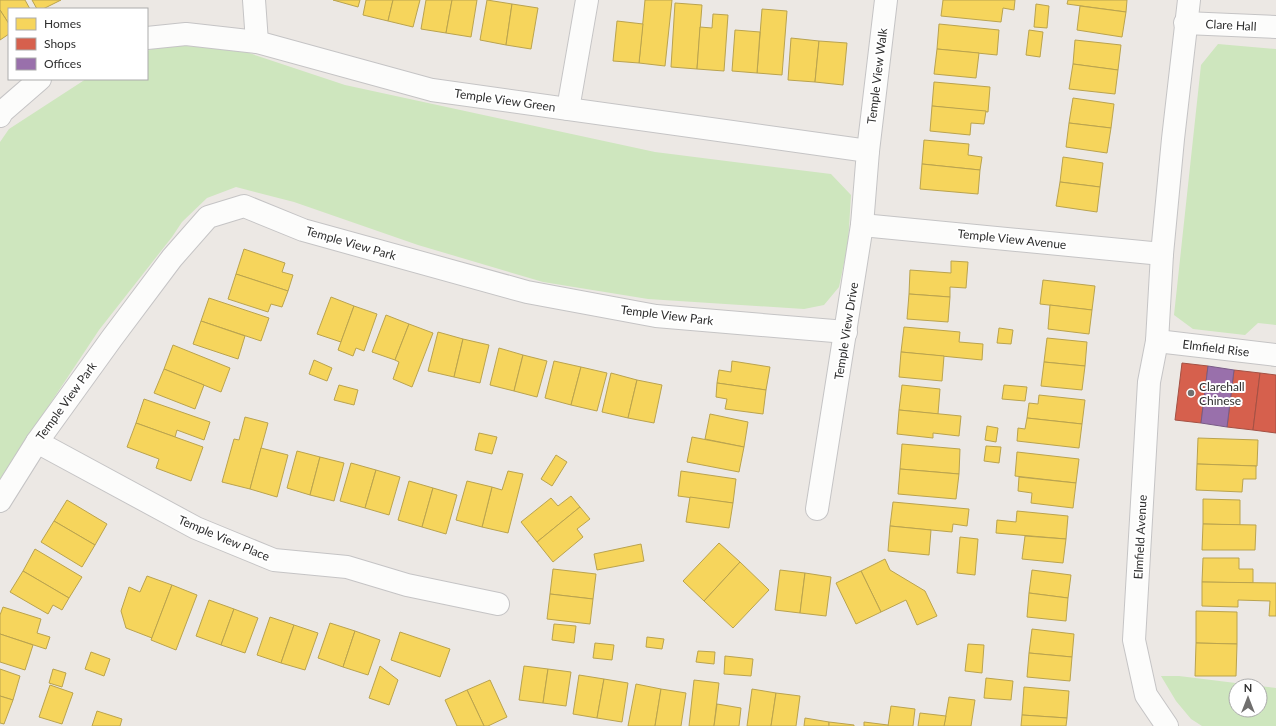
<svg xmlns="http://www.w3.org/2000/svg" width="1276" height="726" font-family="Lato,sans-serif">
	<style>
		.green { fill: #cee6be }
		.homes { fill: #f6d55c; stroke: #baa34e }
		.shops { fill: #d6604d; stroke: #a45144 }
		.offices { fill: #9970ab; stroke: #795c86 }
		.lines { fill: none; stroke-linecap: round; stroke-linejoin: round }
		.street-casing { stroke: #c5c4c5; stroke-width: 24 }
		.street { stroke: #fcfcfb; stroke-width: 22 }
		.poi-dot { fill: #706f6e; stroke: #fff; stroke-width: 1.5 }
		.labels { text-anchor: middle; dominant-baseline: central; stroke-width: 4; stroke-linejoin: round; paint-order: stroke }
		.street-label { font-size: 12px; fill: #2e2e2e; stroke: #fff }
		.poi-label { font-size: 12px; fill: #2e2e2e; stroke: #fff; text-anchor: start }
	</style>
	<rect width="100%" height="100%" fill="#ece8e4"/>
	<!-- green -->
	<g class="green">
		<polygon points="164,44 243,51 345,85 655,152 831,174 851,195 848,244 839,287 824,305 804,309 648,299 543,282 418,245 294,202 236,187 207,198 182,222 172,237 99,330 0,479 0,142 9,129 86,79 147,79 147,51"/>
		<polygon points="1218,44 1276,49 1276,325 1258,323 1245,335 1193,329 1174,315 1201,65"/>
		<polygon points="1161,676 1179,676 1260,686 1236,686 1236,710 1260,710 1260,686 1276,688 1276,726 1202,726 1191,719 1176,701"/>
	</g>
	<!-- homes -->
	<g class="homes">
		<polygon points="0,0 25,0 30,9 9,9 9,24 0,10"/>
		<polygon points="32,0 61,0 43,9 37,9"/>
		<polygon points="333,0 360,0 358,7"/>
		<polygon points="366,0 393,0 388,21 363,15"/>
		<polygon points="393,0 420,0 413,27 388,21"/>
		<polygon points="426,0 452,0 446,33 421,29"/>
		<polygon points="452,0 477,0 471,37 446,33"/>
		<polygon points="487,0 512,4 506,45 480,40"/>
		<polygon points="645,0 672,0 665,66 639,63"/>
		<polygon points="943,0 1015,0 1014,10 1003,8 1001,22 941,16"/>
		<polygon points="1068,0 1127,0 1126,12 1067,4"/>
		<polygon points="675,3 702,5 697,69 671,67"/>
		<polygon points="512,4 538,8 531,49 506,45"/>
		<polygon points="1036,4 1049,6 1047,28 1034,27"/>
		<polygon points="1080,6 1126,12 1122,37 1077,30"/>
		<polygon points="762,9 787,11 782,75 757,73"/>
		<polygon points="0,10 9,24 9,34 0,40"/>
		<polygon points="713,14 728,15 724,71 697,69 700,27 712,28"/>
		<polygon points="617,21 643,24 639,63 613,61"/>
		<polygon points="939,24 999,30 997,55 937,49"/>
		<polygon points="735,30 760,32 757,73 732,71"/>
		<polygon points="1029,30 1043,32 1040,57 1026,55"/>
		<polygon points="791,38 819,41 815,82 788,80"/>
		<polygon points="1075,40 1121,45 1118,70 1073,64"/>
		<polygon points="819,41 847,43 843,85 815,82"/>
		<polygon points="937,49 979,53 976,78 934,74"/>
		<polygon points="1073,64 1118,70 1115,94 1069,89"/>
		<polygon points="934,82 990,87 988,112 932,106"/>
		<polygon points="1073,98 1114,104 1111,128 1069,123"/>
		<polygon points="932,106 986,111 984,124 971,123 970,135 930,131"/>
		<polygon points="1069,123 1111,128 1107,153 1066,147"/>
		<polygon points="924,140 969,144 968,155 982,157 980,170 922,164"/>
		<polygon points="1063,157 1103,163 1100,187 1060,182"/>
		<polygon points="922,164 980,170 978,194 920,189"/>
		<polygon points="1060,182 1100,187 1097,212 1056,206"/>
		<polygon points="244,249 285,263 282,272 293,275 288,291 236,274"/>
		<polygon points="951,261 968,262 966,288 950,287 950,297 909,294 910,270 951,273"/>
		<polygon points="236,274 288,291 282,307 271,304 268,312 228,299"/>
		<polygon points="1043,280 1095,286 1092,310 1040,304"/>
		<polygon points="909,294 950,297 948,322 907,319"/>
		<polygon points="331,297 354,306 341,342 317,334"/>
		<polygon points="209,298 269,318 261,341 201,321"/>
		<polygon points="1050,305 1092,310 1089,334 1048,329"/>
		<polygon points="354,306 377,314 364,351 356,348 353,356 338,350"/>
		<polygon points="386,315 409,324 395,360 372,352"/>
		<polygon points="201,321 245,336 238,359 193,344"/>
		<polygon points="409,324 433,333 412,387 393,379 399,362 395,360"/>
		<polygon points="904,327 960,332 959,342 983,344 982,360 901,352"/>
		<polygon points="999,328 1013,330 1011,344 997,343"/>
		<polygon points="438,332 463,339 454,377 428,371"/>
		<polygon points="1047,338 1087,342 1085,366 1044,362"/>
		<polygon points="463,339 489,345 480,383 454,377"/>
		<polygon points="173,345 230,368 221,392 164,369"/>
		<polygon points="499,348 523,355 514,391 490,385"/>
		<polygon points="901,352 944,356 942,381 899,377"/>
		<polygon points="523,355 547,361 537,397 514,391"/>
		<polygon points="314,360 332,368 327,381 309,374"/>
		<polygon points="554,361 581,367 571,405 545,398"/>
		<polygon points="732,361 770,367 766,390 717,383 719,370 731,372"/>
		<polygon points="1044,362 1085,366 1082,390 1041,386"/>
		<polygon points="581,367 607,373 597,411 571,405"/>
		<polygon points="164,369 204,385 195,409 154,393"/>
		<polygon points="611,373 637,380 628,418 602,412"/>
		<polygon points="637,380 662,385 654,423 628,418"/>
		<polygon points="717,383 766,390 763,414 725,409 727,399 716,397"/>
		<polygon points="339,385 358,390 354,405 334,400"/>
		<polygon points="902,385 940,389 938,414 899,410"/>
		<polygon points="1004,385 1027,387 1025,401 1002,399"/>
		<polygon points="1039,395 1085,400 1082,424 1027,418 1029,403 1038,404"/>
		<polygon points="144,399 210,422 204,440 177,430 175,437 136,423"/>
		<polygon points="899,410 961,416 959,436 933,433 933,438 897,434"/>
		<polygon points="710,414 748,422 744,447 705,439"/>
		<polygon points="245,417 268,423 250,489 222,482 234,439 239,440"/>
		<polygon points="1027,418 1082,424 1079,448 1017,441 1018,428 1025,429"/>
		<polygon points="136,423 203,447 191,481 156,468 159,459 127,447"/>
		<polygon points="987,426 998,428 996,442 985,440"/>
		<polygon points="479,433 497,437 492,454 475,450"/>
		<polygon points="692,437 744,447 739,472 687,462"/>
		<polygon points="1198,438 1258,440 1257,466 1197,464"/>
		<polygon points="902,444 960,449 959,474 900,469"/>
		<polygon points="986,446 1001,447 999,463 984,461"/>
		<polygon points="261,448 288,455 277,497 250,489"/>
		<polygon points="297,451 320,457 310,495 287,488"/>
		<polygon points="1017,452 1079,459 1076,483 1015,476"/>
		<polygon points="556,455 567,462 552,486 541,479"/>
		<polygon points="320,457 344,463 334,501 310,495"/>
		<polygon points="351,463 376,470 365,508 340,501"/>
		<polygon points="1197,464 1256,466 1256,479 1243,479 1242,492 1196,490"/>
		<polygon points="900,469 959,474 956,499 898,494"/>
		<polygon points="376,470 400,477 389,515 365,508"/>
		<polygon points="508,471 523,474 508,533 482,527 492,487 502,490"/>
		<polygon points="681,471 736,479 733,503 678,496"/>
		<polygon points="1019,477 1076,483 1073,508 1031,503 1032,493 1018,491"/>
		<polygon points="409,481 433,488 422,527 398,520"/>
		<polygon points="467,481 492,487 482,527 456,520"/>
		<polygon points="433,488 457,495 446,534 422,527"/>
		<polygon points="571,496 580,507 537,542 521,522 551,498 558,506"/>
		<polygon points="690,497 733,503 729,528 686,522"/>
		<polygon points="1203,499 1240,500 1240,525 1203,524"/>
		<polygon points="67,500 107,524 95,545 54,521"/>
		<polygon points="893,502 969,509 967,526 953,524 952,532 890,526"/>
		<polygon points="580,507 590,519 577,529 583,537 553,562 537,542"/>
		<polygon points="1017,511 1068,516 1066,539 996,533 997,520 1016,522"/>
		<polygon points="54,521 95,545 82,567 41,542"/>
		<polygon points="1203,524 1256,525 1255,550 1202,550"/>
		<polygon points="890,526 931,530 929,555 888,551"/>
		<polygon points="1025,536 1066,539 1063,563 1022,559"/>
		<polygon points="960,537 978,539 975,575 957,573"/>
		<polygon points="719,543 740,562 704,601 683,581"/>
		<polygon points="641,544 644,561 597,570 594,554"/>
		<polygon points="35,549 82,577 69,598 23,571"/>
		<polygon points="1203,558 1239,558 1239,569 1253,569 1253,583 1202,582"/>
		<polygon points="885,559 890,570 925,591 937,616 917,625 906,600 881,612 861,571"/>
		<polygon points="740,562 769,590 733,628 704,601"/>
		<polygon points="553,569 596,574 593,599 550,594"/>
		<polygon points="780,570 805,573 800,613 775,610"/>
		<polygon points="1032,570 1071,575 1068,598 1029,593"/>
		<polygon points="23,571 69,598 62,610 53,605 48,614 10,592"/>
		<polygon points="861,571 881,612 856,624 836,583"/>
		<polygon points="805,573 831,577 826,616 800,613"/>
		<polygon points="147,576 172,585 152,638 126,628 121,611 129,587 140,592"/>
		<polygon points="1202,582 1276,583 1276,616 1269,616 1270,601 1238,600 1238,607 1202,606"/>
		<polygon points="172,585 197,595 176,650 151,640"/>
		<polygon points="1029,593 1068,598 1066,621 1027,617"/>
		<polygon points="550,594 593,599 590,624 547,619"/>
		<polygon points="209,600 234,609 221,645 196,636"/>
		<polygon points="3,607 41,619 37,633 50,637 46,649 0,634 0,615"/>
		<polygon points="234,609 258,618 245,653 221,645"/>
		<polygon points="1196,611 1237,612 1237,644 1196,643"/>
		<polygon points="270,617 294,625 281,663 257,655"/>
		<polygon points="330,623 355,631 343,667 318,658"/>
		<polygon points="554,624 576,626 574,643 552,640"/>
		<polygon points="294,625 318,633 305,670 281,663"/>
		<polygon points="1032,629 1074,634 1072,657 1029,653"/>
		<polygon points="355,631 380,640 368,675 343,667"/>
		<polygon points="400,632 450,649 440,677 391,660"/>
		<polygon points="0,634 33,645 25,670 0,662"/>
		<polygon points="647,637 664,639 662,649 646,647"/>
		<polygon points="595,643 614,645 612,660 593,658"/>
		<polygon points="1196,643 1237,644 1236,676 1195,676"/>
		<polygon points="968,644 984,645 982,673 965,671"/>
		<polygon points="698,651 715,652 714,664 696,662"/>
		<polygon points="91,652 110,659 104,676 85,669"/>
		<polygon points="1029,653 1072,657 1070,681 1027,677"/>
		<polygon points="725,656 753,659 751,676 724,674"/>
		<polygon points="380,666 398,680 389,705 369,698"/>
		<polygon points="524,666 548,669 543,703 519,700"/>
		<polygon points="0,669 20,676 13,700 0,696"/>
		<polygon points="53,669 66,673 62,687 49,683"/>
		<polygon points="548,669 571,672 566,706 543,703"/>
		<polygon points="579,675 604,679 597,718 573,714"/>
		<polygon points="986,678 1013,681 1011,700 984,698"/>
		<polygon points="604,679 628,683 622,722 597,718"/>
		<polygon points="490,680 507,717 488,726 484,726 467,690"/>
		<polygon points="694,680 719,683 714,726 689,726"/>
		<polygon points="636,684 661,689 655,726 628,726"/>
		<polygon points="50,685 73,693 62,724 39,717"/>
		<polygon points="1024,687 1069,691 1067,718 1022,715"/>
		<polygon points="661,689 686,693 681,726 655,726"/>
		<polygon points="752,689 776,693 771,726 747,726"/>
		<polygon points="467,690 484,726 457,726 445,700"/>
		<polygon points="776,693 800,696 796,726 771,726"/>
		<polygon points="0,696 13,700 4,724 0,723"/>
		<polygon points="949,697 975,700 971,726 944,726"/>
		<polygon points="717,704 741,708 739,726 714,726"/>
		<polygon points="891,706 915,709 913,726 888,726"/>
		<polygon points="97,711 122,719 120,726 92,726"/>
		<polygon points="920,713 946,716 944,726 918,726"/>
		<polygon points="1022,715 1067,718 1066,726 1021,726"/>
		<polygon points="805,718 829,722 829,726 804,726"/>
		<polygon points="829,722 854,725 854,726 829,726"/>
		<polygon points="864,722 888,725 888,726 864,726"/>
	</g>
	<!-- shops -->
	<g class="shops">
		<polygon points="1182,363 1208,366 1201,423 1175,420"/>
		<polygon points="1234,370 1260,373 1253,430 1227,427"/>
		<polygon points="1260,373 1276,375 1276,433 1253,430"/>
	</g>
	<!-- offices -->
	<polygon class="offices" points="1208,366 1234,370 1227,427 1201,423"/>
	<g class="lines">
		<defs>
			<g id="street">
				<polyline points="254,0 257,42"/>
				<polyline points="1185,23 1276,27"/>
				<polyline points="147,38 186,34 257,42 432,90 868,151"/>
				<polyline points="568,109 587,0"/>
				<polyline points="0,116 2,112 40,79"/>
				<polyline points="862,225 1162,254"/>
				<polyline points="1157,341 1276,355"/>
				<polyline points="37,442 196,528 274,560 347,567 407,585 498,604"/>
				<polyline points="0,501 37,442 112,338 172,258 208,217 244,206 303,230 527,292 656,316 846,332"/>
				<polyline points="817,509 862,225 868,151 886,0"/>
				<polyline points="1167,726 1146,695 1134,640 1149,382 1157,341 1162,254 1173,139 1189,0"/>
			</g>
		</defs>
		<!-- street casing -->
		<use href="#street" class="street-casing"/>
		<!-- street -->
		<use href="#street" class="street"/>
	</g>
	<!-- markers -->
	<circle class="poi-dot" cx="1191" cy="393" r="4"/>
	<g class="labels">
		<!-- street labels -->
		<g class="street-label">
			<text transform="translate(1231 25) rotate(3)">Clare Hall</text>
			<text transform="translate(877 76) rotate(-83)">Temple View Walk</text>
			<text transform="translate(505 100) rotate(8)">Temple View Green</text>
			<text transform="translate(1012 239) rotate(6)">Temple View Avenue</text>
			<text transform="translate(351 243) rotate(16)">Temple View Park</text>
			<text transform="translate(667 315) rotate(7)">Temple View Park</text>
			<text transform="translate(846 331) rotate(-81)">Temple View Drive</text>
			<text transform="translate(1216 348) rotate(7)">Elmfield Rise</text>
			<text transform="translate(66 401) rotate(-54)">Temple View Park</text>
			<text transform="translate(1140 537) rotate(-87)">Elmfield Avenue</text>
			<text transform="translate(224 538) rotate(23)">Temple View Place</text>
		</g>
		<!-- poi labels -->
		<g class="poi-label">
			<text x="1199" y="386">Clarehall<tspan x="1199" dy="14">Chinese</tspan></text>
		</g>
	</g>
	<!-- legend -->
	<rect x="8" y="8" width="140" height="72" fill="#ffffff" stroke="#ababab"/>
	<rect x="16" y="18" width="20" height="12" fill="#f6d55c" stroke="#ababab"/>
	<text x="44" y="28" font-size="12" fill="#2e2e2e">Homes</text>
	<rect x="16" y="38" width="20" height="12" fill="#d6604d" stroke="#ababab"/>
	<text x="44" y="48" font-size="12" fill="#2e2e2e">Shops</text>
	<rect x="16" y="58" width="20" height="12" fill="#9970ab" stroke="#ababab"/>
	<text x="44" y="68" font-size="12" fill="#2e2e2e">Offices</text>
	<!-- north arrow -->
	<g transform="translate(1248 698)"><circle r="19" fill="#ffffff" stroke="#ababab"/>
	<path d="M0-3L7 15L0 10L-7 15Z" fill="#706f6e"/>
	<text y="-6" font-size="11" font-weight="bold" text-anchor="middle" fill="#2e2e2e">N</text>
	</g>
</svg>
